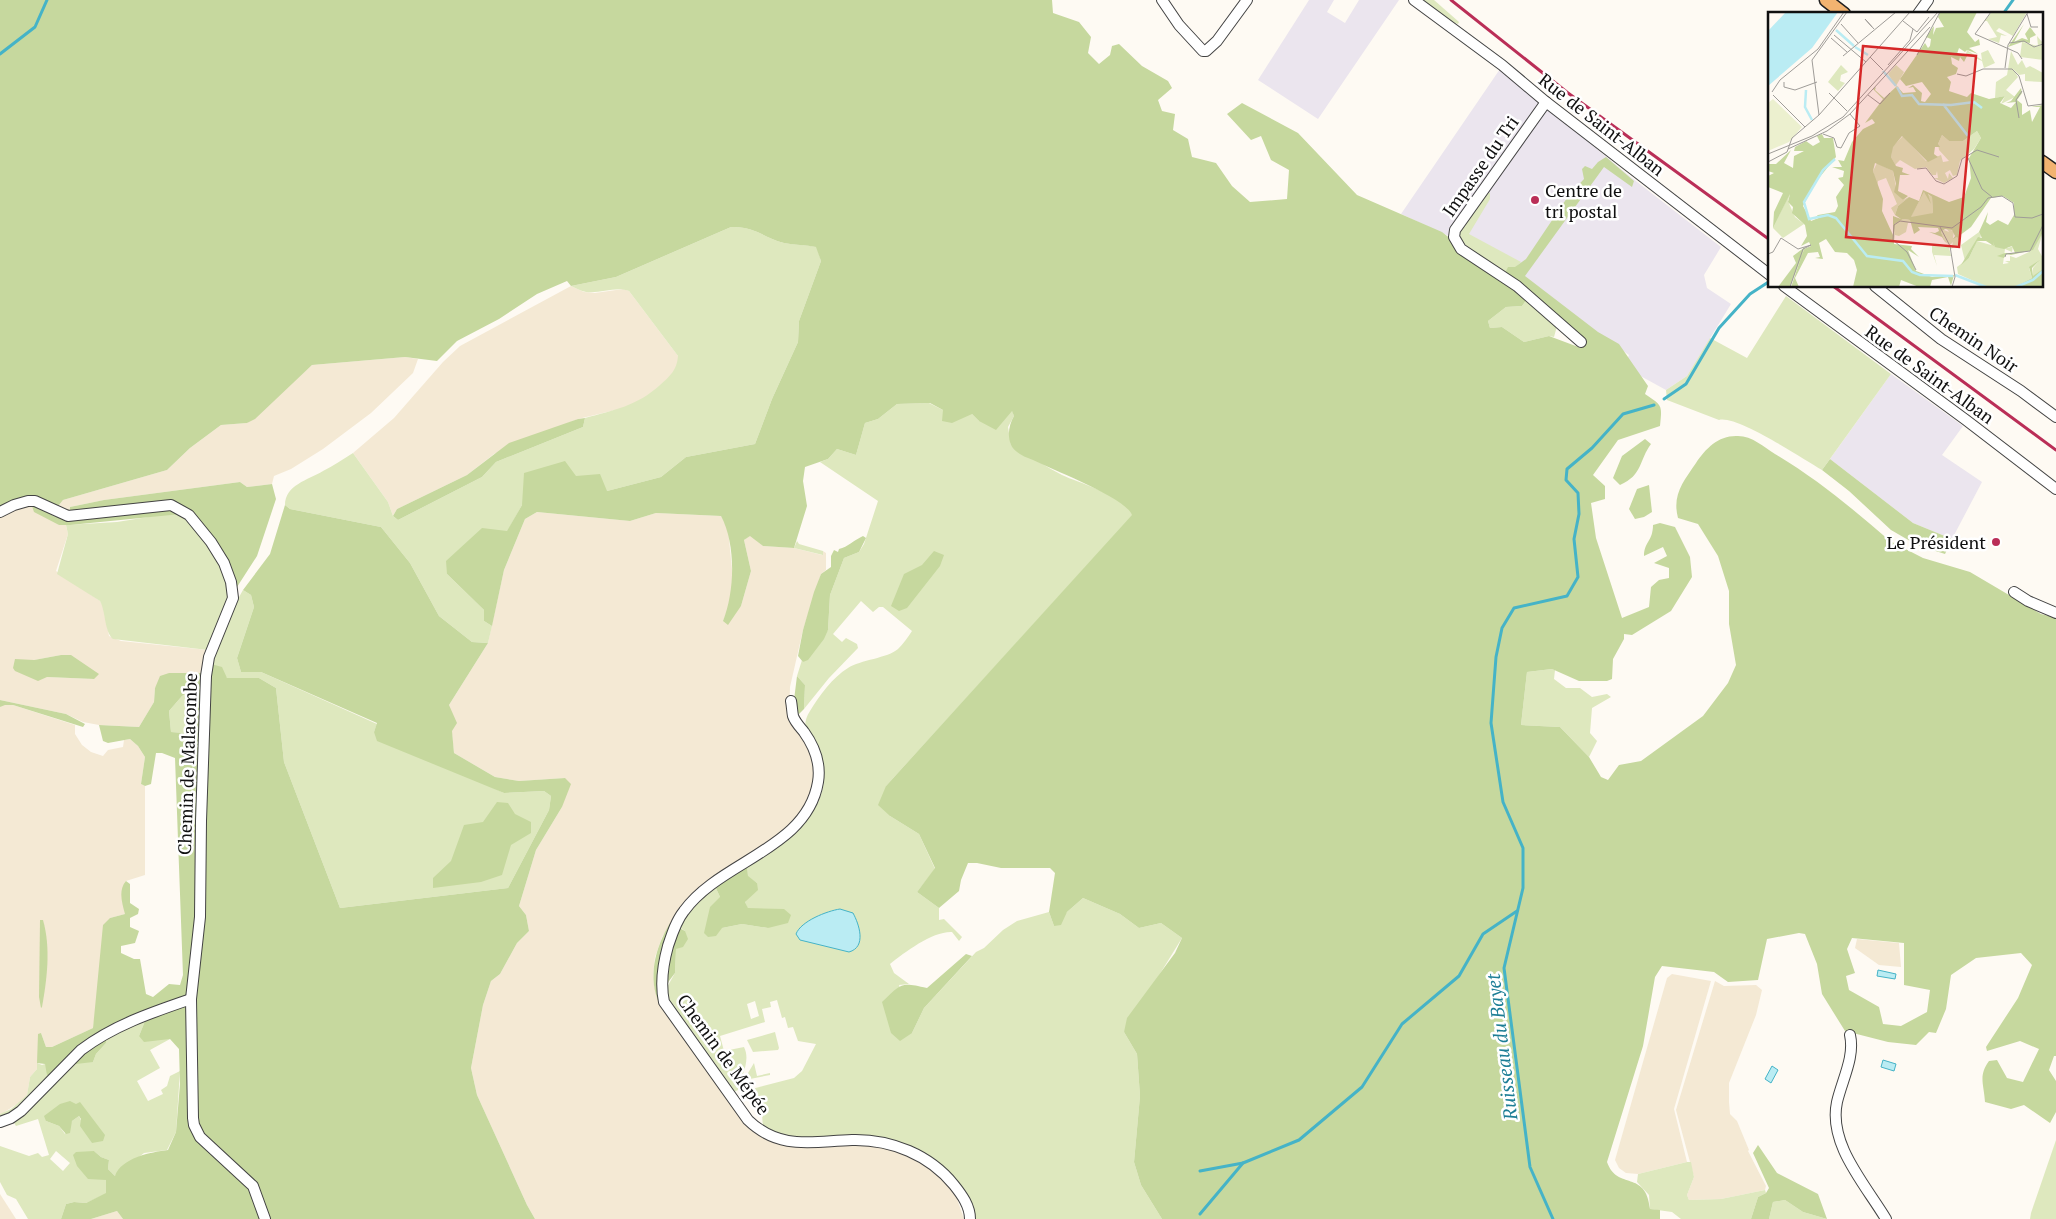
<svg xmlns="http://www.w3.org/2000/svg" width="2056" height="1219" font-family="'PT Serif',serif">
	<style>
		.industrial { fill: #ebe5ee }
		.farmland { fill: #f4e9d4; fill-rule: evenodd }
		.green { fill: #dee8be; fill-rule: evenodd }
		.forest { fill: #c6d89e; fill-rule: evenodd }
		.water { fill: #baecf3; stroke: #45b3c7 }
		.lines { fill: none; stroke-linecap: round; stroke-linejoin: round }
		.stream { stroke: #45b3c7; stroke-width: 3 }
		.minor-casing { stroke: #434343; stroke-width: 12 }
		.major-casing { stroke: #212121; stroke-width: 15 }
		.minor { stroke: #fff; stroke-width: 10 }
		.major { stroke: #f2b370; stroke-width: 12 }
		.rail { stroke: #ba2e57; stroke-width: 3 }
		.poi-dot { fill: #ba2e57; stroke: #fff; stroke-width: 2 }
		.labels { text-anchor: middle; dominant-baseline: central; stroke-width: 5; stroke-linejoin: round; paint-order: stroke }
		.street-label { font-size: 18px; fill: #101010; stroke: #fff }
		.poi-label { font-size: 18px; fill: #101010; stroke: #fff; text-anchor: start }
		.water-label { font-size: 19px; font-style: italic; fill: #1d7e96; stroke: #fff }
		.inset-river { fill: none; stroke: #baecf3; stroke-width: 2.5 }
		.inset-road { fill: none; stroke: #9f9c98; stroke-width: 1 }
		.view { fill: #d62828; fill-opacity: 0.15; stroke: #d62828; stroke-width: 2.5 }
		.inset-edge { fill: none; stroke: #101010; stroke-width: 2.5 }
	</style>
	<rect width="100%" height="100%" fill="#fefaf3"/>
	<!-- industrial -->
	<g class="industrial">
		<polygon points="1309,0 1334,0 1327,12 1345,23 1359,0 1399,0 1318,119 1258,80"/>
		<polygon points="1500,69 1632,178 1721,247 1704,275 1707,288 1731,304 1687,376 1666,390 1624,367 1629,355 1477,249 1401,214"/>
		<polygon points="1891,374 1963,426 1942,455 1982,482 1952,539 1913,523 1830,459"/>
	</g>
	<!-- farmland -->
	<g class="farmland">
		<polygon points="571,286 584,292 595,293 623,289 629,291 678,356 678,365 672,375 647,397 628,407 578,419 494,454 467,475 397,509 393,516 388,502 353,453 394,418 443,362 460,346"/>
		<polygon points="405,357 418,359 413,373 371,413 323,449 291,469 274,476 272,484 247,487 240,482 104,500 70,507 69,512 54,505 59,505 63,500 167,470 190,448 221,425 247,423 312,365"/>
		<path d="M30 503 59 525H66L68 534 56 571 100 601 104 608 109 636 121 641 208 650 202 673H169L155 688 154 702 139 727 99 725 83 722 66 714 0 700V515ZM61 655 94 679 47 677 34 660Z"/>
		<polygon points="537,512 630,521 656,513 721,516 728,529 733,579 729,607 723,621 741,606 751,571 744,540 750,535 763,546 794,548 822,555 823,551 826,553 826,570 821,574 803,630 790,687 789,717 809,748 814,759 815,783 807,803 793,822 763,846 708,881 687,899 662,937 655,957 653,974 654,985 660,1006 750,1130 789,1147 854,1144 875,1145 905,1153 930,1166 955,1193 964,1219 535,1219 527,1205 477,1095 471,1068 483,1005 491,981 500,974 517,943 529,931 526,915 519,906 536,850 562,807 565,778 519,781 495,777 454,753 449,705 488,643 504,570 525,519"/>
		<polygon points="2,705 13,705 75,725 75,734 82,745 91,752 103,756 108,750 123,747 124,740 130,739 138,746 145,757 141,784 145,786 145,875 126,881 125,914 110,918 93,1028 52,1047 46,1047 41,1033 37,1069 30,1077 27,1095 20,1102 0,1115 0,707"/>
		<polygon points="1857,939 1899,943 1901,967 1879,965 1855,948"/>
		<polygon points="1672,974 1711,981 1674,1109 1687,1162 1638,1174 1626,1173 1619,1168 1615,1160 1667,978"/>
		<polygon points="1715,981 1724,986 1756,985 1762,990 1756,1015 1729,1083 1729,1102 1730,1114 1737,1121 1749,1150 1748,1151 1766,1186 1765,1190 1721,1199 1689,1200 1687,1195 1694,1177 1676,1110"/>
		<polygon points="0,1194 16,1219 0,1219"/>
		<polygon points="117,1211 123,1219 91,1219"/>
	</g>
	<!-- green -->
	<g class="green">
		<polygon points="1419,0 1434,0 1459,22 1458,24 1449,21"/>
		<polygon points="1487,193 1490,193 1490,199 1469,234 1521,262 1507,276 1463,249 1458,239 1459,230"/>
		<path d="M731 227C755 226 764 238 784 243 795 245 806 245 817 247L821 261 799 321 798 342 772 399 755 444 686 457 661 477 607 491 522 505 507 532 447 574 484 610V621L492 626 488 643 472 642 439 616 410 563 381 527 290 509 285 505C285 485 308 480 323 471 333 466 343 459 353 453L388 502 393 516 398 520 482 477 496 462 583 427 585 418C614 410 637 406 660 385 670 376 677 370 678 356L629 291C616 286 600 294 586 292 581 291 576 288 571 286L616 277Z"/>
		<path d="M1786 296 1891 374 1822 470C1803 459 1737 415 1719 420L1667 400 1666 390 1687 376 1710 338 1747 358Z"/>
		<polygon points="1527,299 1557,326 1554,337 1549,336 1524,342 1502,327 1490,328 1488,321 1506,307 1522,306"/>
		<path d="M929 403 943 410 972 414 979 421 1012 410 1014 416 1008 427 1011 445C1028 455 1045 466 1062 475 1081 484 1124 495 1133 515L886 786 890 816 919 834 935 869 917 892 939 908V920L944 919 962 937 959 941 952 932C933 931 905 952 890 964L894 973 909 984 899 985 912 1033 924 1008 976 952 984 948 1003 930 1017 921 1049 912 1054 926 1067 912 1083 898 1120 914 1139 928 1161 923 1182 938 1124 1032 1137 1054 1140 1096 1134 1162 1141 1185 1162 1219H974L971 1205 907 1146 797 1139 763 1128 762 1114 748 1090 794 1078 802 1071 816 1044 798 1041 793 1027 788 1028 785 1017 782 1018 777 1000 770 1002 771 1007 762 1009 765 1022 720 1036 724 1051 744 1047C751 1061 741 1076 738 1090L734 1092 669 1005 666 989 675 973 676 949 685 931 679 927 692 905 715 886 720 897 722 928 742 924 768 928 784 909H748L745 902 757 883 748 877 747 865C782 842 835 812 822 762 817 742 796 733 810 711 819 696 833 677 848 668 860 660 888 658 898 649 903 644 908 637 912 631L883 607H879L873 612 861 601 833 634 842 642 846 638 857 644 858 648 829 678 804 709 805 685 797 676 802 660 803 662 828 630 830 595 844 558 859 552 864 544 878 501 820 462 828 459 837 449 856 455 865 423 878 419 897 404ZM755 1001 759 1016 751 1019 747 1004Z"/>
		<path d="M173 513 181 514 187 517C203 538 231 567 228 595 225 614 215 632 208 650L113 639C104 631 106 612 100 601L57 574 68 534 66 525 117 522Z"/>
		<polygon points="797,541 799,544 823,551 823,555 794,548"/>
		<polygon points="243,590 251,595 254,607 237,658 241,672 261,672 377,724 374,732 504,793 544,791 551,796 549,810 508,888 340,908 284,762 276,688 259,678 227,678 211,664 230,613"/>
		<polygon points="1552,669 1555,670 1554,679 1566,688 1580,688 1592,697 1607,694 1611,697 1592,708 1590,733 1597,741 1589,757 1560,727 1521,725 1527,672"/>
		<polygon points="193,689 202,689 185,733 171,732 169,711 182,696"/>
		<path d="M141 1019 145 1021 139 1036 170 1039 150 1050 160 1068 137 1081 148 1101 163 1094 161 1090 167 1086 170 1076 180 1071 176 1132 167 1150 144 1153 115 1176 108 1169 109 1160 101 1157 94 1151 106 1180V1194L86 1203 74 1202 66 1204 61 1219H28L16 1199 7 1195 0 1182V1146L29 1156 38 1153 42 1157 49 1155 38 1119 16 1126 13 1121 74 1061 93 1062 96 1054 106 1043V1037ZM76 1104 92 1143 79 1116 72 1121 65 1134 59 1126 46 1121ZM56 1151 70 1163 63 1171 50 1159Z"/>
		<polygon points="775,1032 779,1048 778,1050 753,1052 747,1040"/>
		<polygon points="37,1063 42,1065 45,1064 52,1076 19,1110 0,1117 0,1114 11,1109 27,1095 30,1077 37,1069"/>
		<polygon points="754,1063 757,1076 770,1073 770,1075 750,1079 748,1073"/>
		<polygon points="2056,1140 2056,1219 2030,1219 2031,1213"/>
		<polygon points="1687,1162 1691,1162 1694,1177 1687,1195 1689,1200 1721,1199 1765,1190 1766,1193 1758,1197 1751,1219 1681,1219 1672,1212 1650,1209 1649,1195 1637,1182 1638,1174"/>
		<polygon points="1785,1200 1803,1212 1827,1219 1769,1219 1773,1202"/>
	</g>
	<!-- forest -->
	<g class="forest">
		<path d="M0 0H1052L1053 13 1079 22 1091 37 1088 53 1099 64 1110 55 1112 46 1119 44 1142 66 1168 81 1172 88 1158 100 1162 111 1175 114 1173 130 1188 139 1192 157 1216 163 1232 186 1250 202 1287 199 1289 170 1271 160 1261 136 1251 140 1227 114 1242 103 1298 133 1357 195 1442 232 1527 299 1522 306 1506 307 1488 321 1490 328 1502 327 1524 342 1549 336 1581 348 1585 343 1507 276 1506 271 1508 267H1515L1526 259 1569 195 1584 179 1582 169 1585 166 1592 169 1598 162 1606 157 1634 181 1632 187 1604 167 1525 276 1598 332 1619 344 1648 386 1645 394C1663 406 1662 405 1660 426L1618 440 1593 475 1605 486V499L1591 503 1596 538 1622 618 1649 607 1651 587 1659 580 1669 578V568L1654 563 1667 556 1663 547 1644 556C1644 542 1653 541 1653 525L1660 523 1675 527 1690 557 1692 577 1671 611 1632 635 1624 634V639L1613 659 1612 679 1607 681H1579L1552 669 1527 672 1521 725 1560 727 1589 757 1601 777 1608 780 1619 765 1641 761 1703 716 1728 683 1736 665 1729 624V591L1718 556 1698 524 1678 518C1672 495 1683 482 1696 463 1706 448 1719 435 1738 436 1752 436 1764 447 1775 454 1817 479 1853 509 1890 541L1923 558 1970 572 2041 614 2056 618V1056H2054L2049 1070 2056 1081V1112L2050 1123 2024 1105 2011 1109 1985 1102C1984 1084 1978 1076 1989 1061L1997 1060 2007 1078 2023 1082 2039 1049 2020 1041 1987 1051 1986 1047 2018 998 2032 965 2021 953 1976 958 1951 975 1946 1009 1936 1033 1929 1032 1916 1045 1888 1042 1845 1031 1822 994 1817 964 1805 934 1799 933 1767 939 1758 980 1728 982 1714 972 1662 966 1655 977 1643 1046 1607 1162C1617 1191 1646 1169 1650 1209L1660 1210V1219H1162L1141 1185 1134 1162 1140 1096 1137 1054 1124 1032 1127 1018 1175 953 1182 938 1161 923 1139 928 1120 914 1083 898 1067 912 1061 925 1054 926 1049 912 1055 873 1050 868H1001L977 863H968L961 880 959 891 939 908 917 892 935 868 919 834 890 816 878 805 886 786 1132 515C1126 498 1053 470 1033 460 1025 457 1015 453 1011 445 1007 435 1009 425 1014 416L1012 411 996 430 979 421 972 414 952 423 942 421 943 410 930 403 897 404 878 419 865 423 856 455 837 449 828 459 805 467 803 481 807 506 794 548 763 546 750 536 744 540 751 571 741 606 728 625 723 621C735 591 736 544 721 516L656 513 630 521 537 512 525 519 504 570 492 626 484 621V610L447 574 446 561 482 528 507 531 522 505 524 473 565 461 576 476 600 474 607 491 661 477 686 457 755 444 772 399 798 342 799 321 821 261 816 247C806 245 794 245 784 243 764 238 755 226 731 227L616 277 571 286 567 281 537 294 499 319 457 341 437 361 405 357 312 365 255 419 247 423 221 425 190 448 167 470 63 500 59 505H54L37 498 0 508ZM1852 938 1904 943V985L1930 990 1927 1012 1901 1026 1883 1024 1879 1007 1849 990 1846 976 1855 973 1847 949Z"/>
		<polygon points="585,418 583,427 496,462 482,477 398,520 393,516 397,509 467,475 509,443 578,419"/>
		<path d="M1645 439 1651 444C1639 460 1643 475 1620 485L1613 478 1622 456Z"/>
		<polygon points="1830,459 1913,523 1952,539 1945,554 1917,545 1891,530 1849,491 1822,470"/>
		<polygon points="240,482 247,487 272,484 276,499 257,556 237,587 228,561 181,514 70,525 59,525 34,512 32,506 37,504 49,510 53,516 59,517 69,514 70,507 104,500"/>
		<polygon points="1649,485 1652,512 1644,517 1635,519 1629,509 1637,489"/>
		<path d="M285 505 290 509 381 527 410 563 439 616 472 642 488 643 449 705 457 723 452 731 454 753 495 777 519 781 565 778 571 784 562 807 536 850 519 906 526 915 529 931 517 943 500 974 491 981 483 1005 471 1068 477 1095 527 1205 535 1219H123L117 1211 91 1219H61L66 1204 74 1202 86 1203 106 1193V1180L88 1179 77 1166 73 1155 76 1152 94 1151 101 1157 109 1160 108 1169 115 1176C121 1158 151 1152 168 1150L176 1132 180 1084 179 1049 170 1039 144 1042 139 1036 145 1021 134 1016 106 1029V1043L96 1054 93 1062 76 1064 74 1061 52 1076 47 1075 45 1064 37 1063 38 1034 41 1033 46 1047H52L93 1028 103 925 110 918 125 914C122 903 118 890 126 881L130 884V903L139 909 138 914 130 918V927L139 931 135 943 121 946V953L134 959H140L146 994 153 997 169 984 180 985 183 975 175 758 162 753H156L151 784 145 786 141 784 145 757 138 746 130 739 108 743 103 741 99 725 139 727 154 702 155 688 160 676 169 673H202L211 664 222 667 227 678H259L276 688 284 762 340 908 508 888 549 810 551 796 544 791 504 793 377 741 374 732 377 723 261 672H241L237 658 254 607 251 595 243 590 270 554ZM193 689H201L185 733 171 732 169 711 182 696Z"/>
		<path d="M863 536 866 538 859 552 844 558 830 595 828 630 824 639 808 660 803 662 798 656 803 630 814 592 821 574 831 567V556L834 550 838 552 839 549C848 547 854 540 863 536Z"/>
		<polygon points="934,551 944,555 940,566 907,608 899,611 891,606 904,574 922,565"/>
		<polygon points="61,655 71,655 99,674 94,679 47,677 38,681 15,671 13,668 15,659 34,660"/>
		<polygon points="797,676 805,685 804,709 799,714 796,713 794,700"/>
		<polygon points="0,700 66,714 85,724 83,727 13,705 5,705 0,707"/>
		<polygon points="497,802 508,803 515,814 531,822 531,833 511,845 502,875 481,882 433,888 433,878 451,861 464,825 483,822"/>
		<polygon points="747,865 748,876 757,883 758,890 745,902 748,908 784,909 791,915 788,923 768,928 742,924 722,928 716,936 708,937 704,933 710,907 720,897 715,886"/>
		<path d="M40 920H43C51 948 47 979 42 1007L41 1008 39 997Z"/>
		<path d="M670 923 685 931 688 939 683 947 676 949 675 973 669 981 660 1005C647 978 655 948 670 923Z"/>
		<path d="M966 954 972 956 924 1008 912 1033 900 1041 891 1033 882 1002C902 983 900 982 927 988Z"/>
		<polygon points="70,1101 76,1104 80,1102 105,1135 103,1141 92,1143 80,1126 81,1119 79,1116 72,1121 70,1133 66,1134 59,1126 46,1121 44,1116 60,1104"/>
		<polygon points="1758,1145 1777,1173 1818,1194 1827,1219 1803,1212 1785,1200 1773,1202 1769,1219 1751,1219 1758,1197 1766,1193 1769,1188 1753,1153"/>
	</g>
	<!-- water -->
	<g class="water">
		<path d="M840 909 853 913C859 924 867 947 849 952L800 940 796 934C801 921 827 911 840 909Z"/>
		<polygon points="1878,970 1896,974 1895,979 1877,976"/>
		<polygon points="1883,1060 1896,1064 1894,1071 1881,1067"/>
		<polygon points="1772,1066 1778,1070 1771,1083 1765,1079"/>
	</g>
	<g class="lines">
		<!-- stream -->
		<g class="stream">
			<polyline points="2003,14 2013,0"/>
			<polyline points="0,54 35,27 47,0"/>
			<polyline points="1664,399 1686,384 1719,328 1750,294 1770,281"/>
			<polyline points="1200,1171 1243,1163"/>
			<polyline points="1200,1214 1243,1163 1299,1140 1362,1087 1402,1024 1459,976 1483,934 1517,911"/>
			<polyline points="1553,1219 1530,1167 1504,968 1523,888 1523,848 1503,802 1491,723 1496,657 1502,628 1514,608 1567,596 1578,577 1574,539 1579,514 1578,493 1566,480 1567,469 1592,448 1623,414 1654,405"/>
		</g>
		<defs>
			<g id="minor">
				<polyline points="1162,0 1179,25 1203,51 1206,51 1217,41 1247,0"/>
				<polyline points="1414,0 1502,65 1546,102 1770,275"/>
				<polyline points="1918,14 1928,0"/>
				<polyline points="1546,102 1455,230 1454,237 1461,249 1517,286 1581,342"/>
				<polyline points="1784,286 1966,420 2056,489"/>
				<polyline points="1875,286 1941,339 2021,391 2056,417"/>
				<polyline points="0,512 14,505 28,501 35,501 68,516 171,505 189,515 211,542 224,563 231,582 233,598 209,657 206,676 201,821 200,917 191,999 193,1118 194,1125 200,1137 253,1186 265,1219"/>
				<polyline points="2014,592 2028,601 2056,613"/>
				<path d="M791 701C792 706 792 711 793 716 795 722 800 727 804 732 814 746 821 764 818 782 807 849 720 861 684 911 676 921 672 934 668 946 663 964 660 983 664 1002L748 1120C780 1151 813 1141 852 1140 891 1139 930 1155 954 1185 962 1195 970 1206 970 1219"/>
				<path d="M1850 1035C1855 1057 1842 1080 1837 1102 1828 1144 1865 1184 1886 1219"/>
				<path d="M0 1122 11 1118 21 1111 81 1050C114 1025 153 1012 191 999"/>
			</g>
			<g id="major">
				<polyline points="1826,0 1844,14"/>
				<polyline points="2042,162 2056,172"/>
			</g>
		</defs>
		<!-- minor casing -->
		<use href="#minor" class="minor-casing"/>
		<!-- major casing -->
		<use href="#major" class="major-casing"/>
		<!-- minor -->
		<use href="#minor" class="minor"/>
		<!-- major -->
		<use href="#major" class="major"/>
		<!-- rail -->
		<g class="rail">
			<polyline points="1451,0 1568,93 1770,240"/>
			<polyline points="1833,286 2056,450"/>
		</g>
	</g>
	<!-- markers -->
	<g class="poi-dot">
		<circle cx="1535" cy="200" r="5"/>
		<circle cx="1996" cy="542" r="5"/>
	</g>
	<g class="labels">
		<!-- street labels -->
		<g class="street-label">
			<text transform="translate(1602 124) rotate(38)">Rue de Saint-Alban</text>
			<text transform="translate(1480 166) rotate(-55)">Impasse du Tri</text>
			<text transform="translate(1974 339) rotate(34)">Chemin Noir</text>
			<text transform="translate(1930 374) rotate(36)">Rue de Saint-Alban</text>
			<text transform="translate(187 764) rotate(-88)">Chemin de Malacombe</text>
			<text transform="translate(724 1054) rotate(54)">Chemin de Mépée</text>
		</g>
		<!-- poi labels -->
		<g class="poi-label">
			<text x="1545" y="190">Centre de<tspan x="1545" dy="21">tri postal</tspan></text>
			<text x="1986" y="542" text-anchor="end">Le Président</text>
		</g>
		<!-- water labels -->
		<g class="water-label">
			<text transform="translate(1501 1047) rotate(-97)">Ruisseau du Bayet</text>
		</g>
	</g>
	<!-- overview -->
	<g transform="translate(1768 12)">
		<rect width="275" height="275" fill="#fefaf3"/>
		<path d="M224 0 230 1 259 0 245 24 231 16 228 19 239 24 233 23 231 31 220 27 229 25 219 9H216ZM269 24 275 31V48L252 45 254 30 270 34ZM199 38 214 48 213 41 220 38 227 51 216 56 214 49 198 42ZM243 39 250 53 254 48 258 56 262 54 275 61V70L257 69V62L251 63 245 57 250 65 238 78 247 85 233 92 237 84 227 86 228 70 239 63ZM73 53 80 60 73 63 72 69 77 71 70 79 60 70ZM128 53 136 60 128 74 120 62ZM209 119 213 126 206 137 192 149 189 163 185 164 182 158 177 161 180 167 181 161 185 166 176 171 166 166H170L169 159 168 163H164L158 155 147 157 132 148 127 153 123 145 124 135 135 124 158 149 173 143 175 150 181 149 171 138 170 132 174 123 181 129H195ZM109 151 125 159 129 181 135 188 141 185 130 194 127 203 123 196 129 192 118 166 110 169 109 174 105 159ZM156 180 164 185 165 201 140 211 138 220 131 224 127 223V212L135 207 141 208ZM22 181 20 189 27 205 36 212 15 226 5 216ZM179 217 186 219 185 226 189 225 192 232 183 237 185 230 182 233 177 230 173 220 176 218 181 220ZM211 220 213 224 197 249 193 233ZM275 220 270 237 275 246V257L265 266V256L271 249 261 256 264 266 246 275 217 274 190 262 189 255 201 246 209 229 223 233 225 230 240 236 245 234 244 240 237 237 235 252 241 251 237 249H242V244L248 246 261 240ZM164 234 181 235 183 244 166 243 169 254 164 240Z" fill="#dee8be"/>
		<path d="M172 0H209L199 20 207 30 211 27 212 33 201 36 210 42 199 38 197 40 191 36 189 42 199 44 196 50 192 45 191 49 183 45 184 52 190 56 188 62 179 65 183 70 181 79 199 85 203 81 221 87 237 84 232 91 243 96 248 90 238 91 243 89 253 76 254 81 249 88 254 92V103L262 98 264 110 272 95H263L275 93V220L265 238 243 243 238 242 236 246 229 244 237 241H247L244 234 236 237 227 235 225 230 226 234 218 229H209L201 246 193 253 210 225 214 226 211 220 220 200 218 210 222 213 230 208 240 213 246 203V191L235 184 223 186 203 215 191 224 192 232 189 225 185 227 187 224 184 218 177 217 173 220 177 230 174 225 161 220 167 221 171 219 170 216 150 215 152 218 146 222 142 208 135 207 127 212 126 232 144 234 143 237 151 245 140 238 148 259 164 265 186 263 183 274 180 265 164 268 162 275H151L133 268 131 275H85L89 258 86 248 79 241 67 240 58 227 51 231 55 247 47 246 52 245 50 240 40 241 27 266 31 275H23L36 237 43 234 41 230 33 234 39 224 37 213 24 201 25 195 20 190 22 182 5 216 6 200 15 181 0 175V164L6 161 0 159V152H8L23 138 16 151 25 156 26 144 36 139H26L27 135 38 129 45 134 52 130 49 124 54 122 56 126H65L68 145 47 171 35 194 43 209 58 203 45 207 50 203 67 200 70 194 68 185 76 173 70 166 75 165 76 159 64 155H74L70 148 76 149 84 130 95 117 107 111 104 107 97 111 115 87 105 77 108 75 107 78 116 86 129 74 135 81 148 80 145 75 140 76 145 73 154 81 153 89 157 90 163 82 154 70 138 74 132 67 157 31 160 36 162 34 163 27 158 25 166 14 165 23 168 16 176 15 170 5ZM209 119 213 126 201 146 203 166 196 185 181 190 155 178 151 189 141 185 130 194 127 203 133 207 125 204V223L114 199 115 187 105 159 107 151 125 159 128 172 126 180 135 188 140 184 130 179 132 163H142L134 160 135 156 128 154 123 145 125 135 134 124 160 150 170 145 166 142 167 135H172L170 132 174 123 181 129H195ZM156 180 163 192 160 182 164 185 165 201 143 205ZM256 12 246 30 254 26 260 28 257 22 262 15 268 23 262 26V31L254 30 240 35ZM37 235 22 275H10L28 251 25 244ZM272 248 264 256 265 264 275 257V275H246L264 266 261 255Z" fill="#c6d89e" fill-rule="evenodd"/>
		<path d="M5 87 34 115 21 130 0 139V91Z" fill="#ecf0cf"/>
		<path d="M18 0H70L44 36 0 74V19Z" fill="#baecf3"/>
		<path class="inset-river" d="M68 18 86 34M87 35 100 43M115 59 128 74M129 75 134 84 144 83 151 92 183 93 206 90 214 96M38 78 37 95 44 108M175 92 200 124M67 147 55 158 36 190 41 207 60 203 68 206 99 244 135 249 144 260 152 263 185 264M187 263 218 275M248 275 265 268 275 259"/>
		<path class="inset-road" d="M223 0 207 22 250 41 254 47M259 2 263 15H270M135 9 149 20 161 5M73 12 90 31M104 15 97 7 106 17M66 23 98 50M63 26 79 40M241 31 256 29 266 35 275 32M149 43 172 0M75 44 128 0M102 45 115 58M120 53 142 28 145 17M237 56 240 33 260 0M189 62 198 64 215 57H244L251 64 260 94 275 92M16 70V75L27 78 49 70M4 80 12 68 50 37 76 0M61 81 79 99M5 83 37 115M100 83 112 92 122 81M51 103 44 48 79 0M251 106 248 88 254 79M55 122 66 126 69 135 73 136 81 121 92 114 82 102M20 137 59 119 82 102 162 15M0 142 44 124 75 105 170 0M200 146 214 177 224 185M0 150 19 140 24 126 51 103 142 0M149 157 158 156 168 169 176 172 189 164 194 147 209 138 231 145M172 215 182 234 187 265 184 275M0 242 5 240 13 226 30 237 43 233 35 237 22 275M237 245 238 242 262 239 275 213M148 258 139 240 125 228 126 213 132 209 184 216 213 195 220 186 234 184 245 191 247 205 264 206 275 202"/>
		<path class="view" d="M95 34 208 44 191 235 78 225Z"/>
		<rect width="275" height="275" class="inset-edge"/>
	</g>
</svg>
